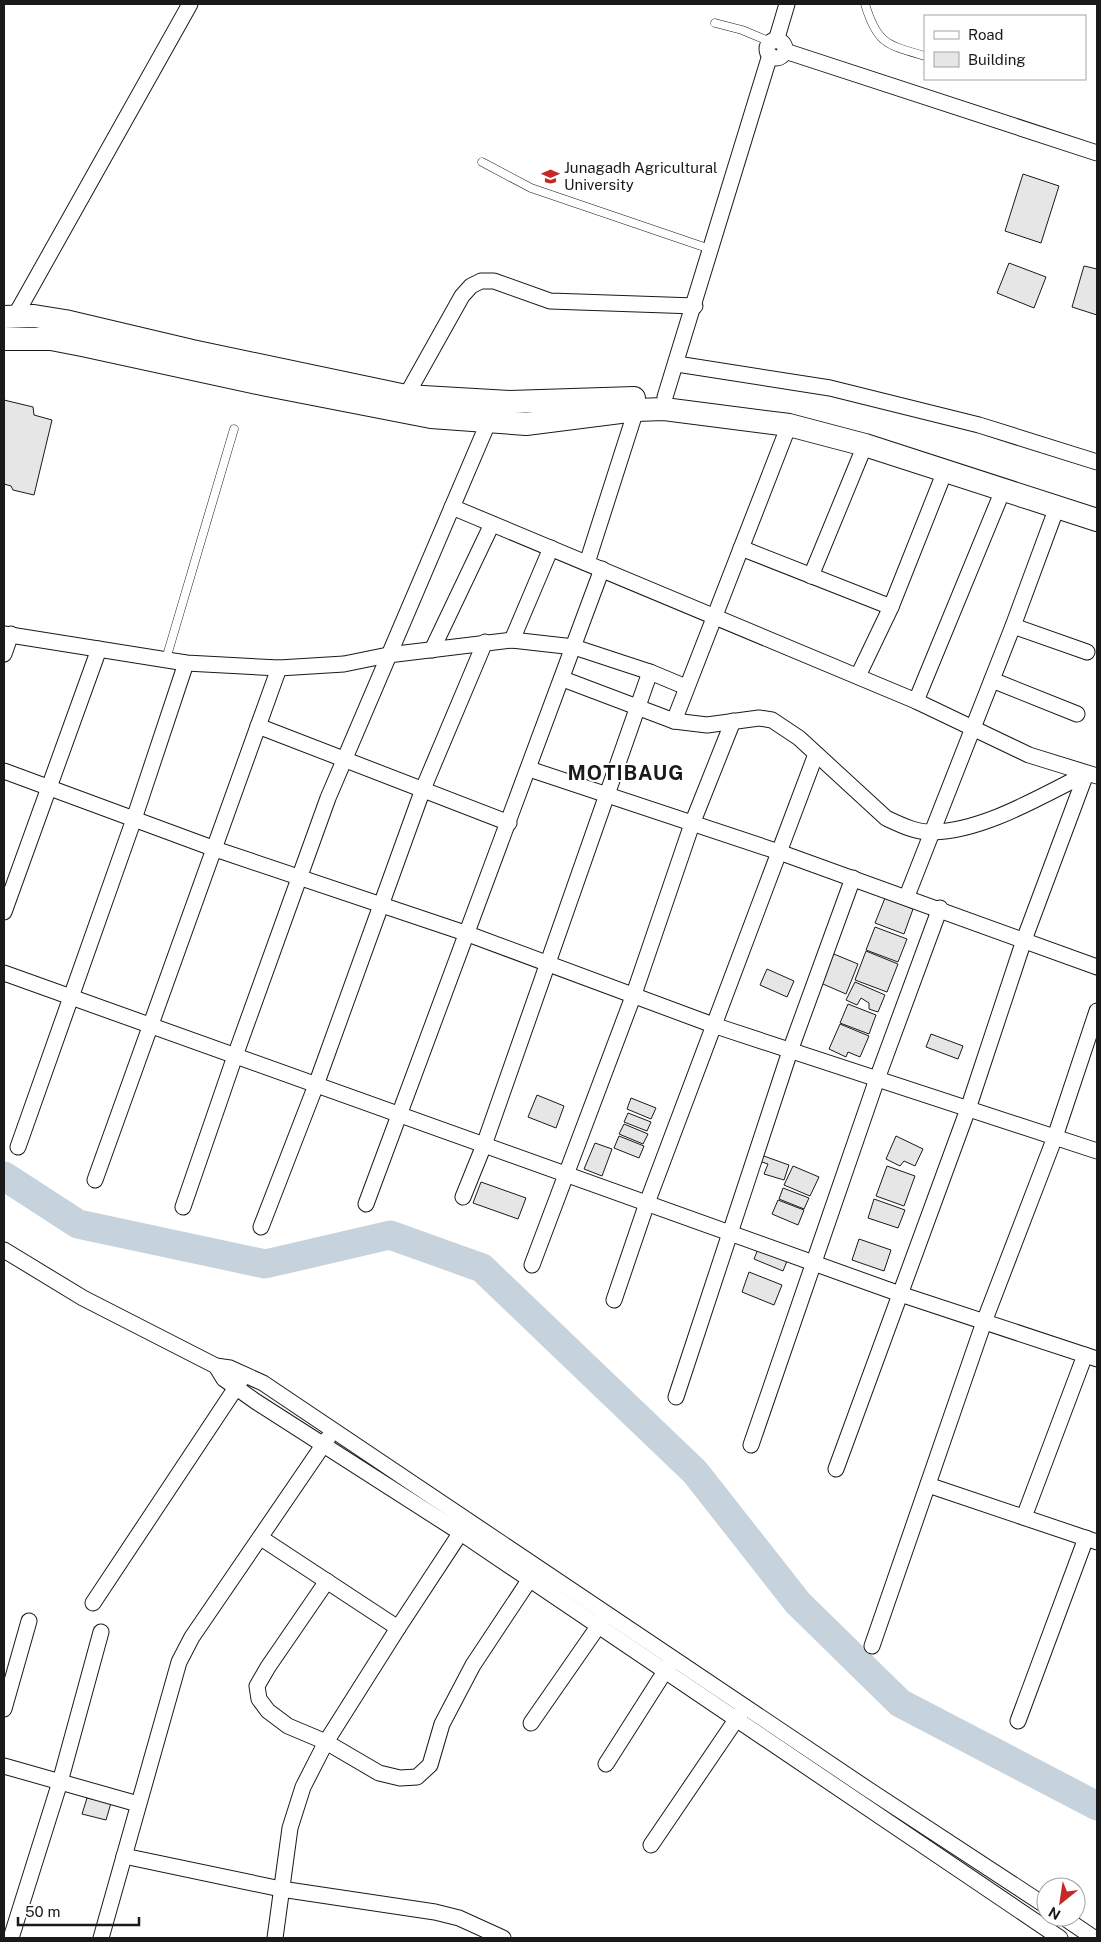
<svg xmlns="http://www.w3.org/2000/svg" width="1101" height="1942" font-family="'Public Sans',sans-serif">
	<style>
		.lines { fill: none; stroke-linecap: round; stroke-linejoin: round }
		.river { stroke: #c6d2dc; stroke-width: 29 }
		.building { fill: #e6e6e6; stroke: #1a1a1a }
		.service-casing { stroke: #1a1a1a; stroke-width: 9 }
		.minor-casing { stroke: #1a1a1a; stroke-width: 17 }
		.primary-casing { stroke: #1a1a1a; stroke-width: 24 }
		.service { stroke: #fff; stroke-width: 8 }
		.minor { stroke: #fff; stroke-width: 15 }
		.primary { stroke: #fff; stroke-width: 22 }
		.labels { text-anchor: middle; dominant-baseline: central; stroke-width: 4; stroke-linejoin: round; paint-order: stroke }
		.poi-label { font-size: 15px; fill: #1a1a1a; stroke: #fff; text-anchor: start }
		.district-label { font-size: 20px; font-weight: bold; letter-spacing: 1px; fill: #1a1a1a; stroke: #fff }
	</style>
	<rect width="100%" height="100%" fill="#fff"/>
	<g class="lines">
		<!-- river -->
		<polyline class="river" points="4,1176 78,1224 265,1264 390,1235 482,1268 695,1472 798,1603 900,1703 1097,1806"/>
	</g>
	<!-- building -->
	<g class="building">
		<polygon points="1023,174 1059,186 1041,243 1005,231"/>
		<polygon points="1009,263 1046,277 1034,308 997,293"/>
		<polygon points="1084,266 1097,269 1097,315 1072,307"/>
		<polygon points="4,400 33,407 34,415 52,420 34,495 13,490 11,486 4,484"/>
		<polygon points="885,898 913,909 904,934 875,923"/>
		<polygon points="875,927 907,939 898,962 866,950"/>
		<polygon points="866,951 898,964 887,992 855,980"/>
		<polygon points="829,952 858,964 846,994 816,981"/>
		<polygon points="767,969 794,981 787,997 760,985"/>
		<polygon points="855,982 885,995 878,1012 869,1009 869,1003 861,998 857,1005 846,1000"/>
		<polygon points="848,1004 876,1015 869,1034 840,1023"/>
		<polygon points="840,1024 869,1036 860,1057 848,1052 846,1057 829,1049"/>
		<polygon points="931,1034 963,1046 958,1059 926,1047"/>
		<polygon points="537,1095 564,1106 556,1128 528,1117"/>
		<polygon points="631,1098 656,1108 651,1119 627,1109"/>
		<polygon points="628,1113 651,1122 647,1131 624,1122"/>
		<polygon points="624,1124 648,1134 643,1144 619,1134"/>
		<polygon points="619,1136 644,1146 639,1158 614,1148"/>
		<polygon points="896,1136 923,1149 915,1166 904,1161 900,1166 886,1159"/>
		<polygon points="595,1143 612,1149 602,1176 584,1169"/>
		<polygon points="761,1155 789,1165 784,1180 764,1174 768,1164 759,1161"/>
		<polygon points="793,1166 819,1177 810,1196 784,1185"/>
		<polygon points="887,1166 915,1176 904,1206 876,1196"/>
		<polygon points="481,1182 526,1198 518,1219 473,1203"/>
		<polygon points="783,1188 809,1198 804,1209 779,1199"/>
		<polygon points="874,1199 905,1210 898,1228 868,1218"/>
		<polygon points="778,1200 804,1210 798,1225 772,1214"/>
		<polygon points="859,1239 891,1250 884,1271 852,1260"/>
		<polygon points="760,1244 789,1256 783,1271 754,1259"/>
		<polygon points="749,1272 782,1285 774,1305 742,1292"/>
		<polygon points="87,1798 111,1803 106,1820 82,1814"/>
	</g>
	<g class="lines">
		<defs>
			<g id="service">
				<path d="M865 4C877 44 887 45 925 56"/>
				<polyline points="715,23 742,30 771,42"/>
				<polyline points="482,162 531,188 710,249"/>
				<polyline points="166,659 234,429"/>
			</g>
			<g id="minor">
				<circle cx="776" cy="49" r="9"/>
				<polyline points="776,41 787,4"/>
				<polyline points="785,51 1097,153"/>
				<polyline points="15,316 190,4"/>
				<polyline points="677,364 830,388 979,425 1097,462"/>
				<polyline points="406,396 462,296 471,286 481,281 494,281 550,301 695,306"/>
				<polyline points="665,397 770,55"/>
				<polyline points="452,507 916,701 1029,755 1097,776"/>
				<polyline points="741,548 891,607"/>
				<polyline points="587,563 636,410"/>
				<polyline points="811,576 865,445"/>
				<polyline points="1013,626 1087,652"/>
				<polyline points="4,634 186,663 279,668 344,664 388,655 512,640 574,647 650,672 686,687"/>
				<polyline points="512,640 551,548"/>
				<polyline points="432,650 492,524"/>
				<polyline points="4,654 11,634"/>
				<polyline points="858,676 891,607 945,471"/>
				<path d="M563 679 674 721 707 725 759 718 772 720 799 738 886 818C901 825 917 833 933 832 984 831 1041 796 1086 774"/>
				<polyline points="992,680 1077,714"/>
				<polyline points="916,701 1003,490"/>
				<polyline points="674,721 789,425"/>
				<polyline points="258,726 509,823"/>
				<polyline points="529,769 779,852 1097,967"/>
				<polyline points="4,771 215,849 468,934 713,1025 1097,1151"/>
				<polyline points="907,896 1013,626 1057,507"/>
				<polyline points="4,912 99,649"/>
				<polyline points="4,973 900,1294 1097,1359"/>
				<polyline points="18,1147 134,819 186,663"/>
				<polyline points="95,1180 279,668"/>
				<polyline points="463,1197 484,1145 650,672"/>
				<polyline points="366,1204 602,569"/>
				<polyline points="183,1207 235,1056 328,798 488,423"/>
				<polyline points="261,1227 316,1085 423,789 485,642"/>
				<polyline points="4,1250 83,1298 216,1366 230,1368 263,1383 869,1790 1046,1906"/>
				<polyline points="532,1265 634,994 692,824 733,721"/>
				<polyline points="614,1300 647,1203 816,754"/>
				<polyline points="216,1366 224,1379 255,1401 461,1533 1060,1938"/>
				<polyline points="676,1397 790,1051 853,878"/>
				<polyline points="751,1445 877,1079 940,908"/>
				<polyline points="836,1469 968,1109 1024,940 1086,774"/>
				<polyline points="928,1485 1097,1542"/>
				<polyline points="1024,1517 1085,1355"/>
				<polyline points="261,1538 398,1628"/>
				<polyline points="327,1581 268,1667 257,1686 259,1699 268,1711 288,1726 326,1742 379,1773 400,1778 417,1777 430,1765 442,1724 473,1665 534,1573"/>
				<polyline points="93,1603 241,1380"/>
				<polyline points="872,1646 984,1322 1055,1137 1097,1011"/>
				<polyline points="4,1709 29,1621"/>
				<polyline points="1018,1721 1086,1538"/>
				<polyline points="531,1723 604,1618"/>
				<polyline points="606,1764 669,1665"/>
				<polyline points="4,1766 138,1804"/>
				<polyline points="651,1845 742,1711"/>
				<polyline points="124,1856 281,1889 435,1912 459,1918 503,1938"/>
				<polyline points="1063,1917 1094,1938"/>
				<polyline points="11,1938 60,1782 101,1632"/>
				<polyline points="101,1938 179,1662 192,1637 328,1438"/>
				<polyline points="275,1938 290,1828 303,1787 326,1742 398,1628 465,1526"/>
			</g>
			<g id="primary">
				<polyline points="4,317 34,316 65,321 192,351 406,396 510,402 634,398"/>
				<polyline points="4,339 51,339 82,345 267,385 431,417 526,424 636,410 664,409 789,425 865,445 1097,520"/>
			</g>
		</defs>
		<!-- service casing -->
		<use href="#service" class="service-casing"/>
		<!-- minor casing -->
		<use href="#minor" class="minor-casing"/>
		<!-- primary casing -->
		<use href="#primary" class="primary-casing"/>
		<!-- service -->
		<use href="#service" class="service"/>
		<!-- minor -->
		<use href="#minor" class="minor"/>
		<!-- primary -->
		<use href="#primary" class="primary"/>
	</g>
	<!-- icons -->
	<defs>
		<symbol id="university-bare" viewBox="-9 -9 18 18"><path d="M0-5L7-2L0 1L-7-2ZM-4 1L0 2.5L4 1V4Q0 6-4 4Z" fill="#c62828" stroke="#fff" stroke-width="2.5" paint-order="stroke"/></symbol>
	</defs>
	<g fill-rule="evenodd">
		<use href="#university-bare" x="538" y="164" width="25" height="25"/>
	</g>
	<g class="labels">
		<!-- poi labels -->
		<g class="poi-label">
			<text x="564" y="167">Junagadh Agricultural<tspan x="564" dy="17">University</tspan></text>
		</g>
		<!-- district labels -->
		<g class="district-label">
			<text x="626" y="773">MOTIBAUG</text>
		</g>
	</g>
	<!-- border -->
	<rect width="1101" height="1942" fill="none" stroke="#1a1a1a" stroke-width="10"/>
	<!-- legend -->
	<rect x="924" y="15" width="162" height="65" fill="#ffffff" stroke="#a3a3a3"/>
	<rect x="934" y="31" width="25" height="8" fill="#ffffff" stroke="#a3a3a3"/>
	<text x="968" y="40" font-size="15" fill="#1a1a1a">Road</text>
	<rect x="934" y="52" width="25" height="15" fill="#e6e6e6" stroke="#a3a3a3"/>
	<text x="968" y="65" font-size="15" fill="#1a1a1a">Building</text>
	<!-- north arrow -->
	<g transform="translate(1061 1902) rotate(210)"><circle r="24" fill="#ffffff" stroke="#a3a3a3"/>
	<path d="M0-4L9 19L0 12L-9 19Z" fill="#c62828"/>
	<text y="-8" font-size="14" font-weight="bold" text-anchor="middle" fill="#1a1a1a">N</text>
	</g>
	<!-- scale -->
	<path d="M18 1917v8h121v-8" fill="none" stroke="#1a1a1a" stroke-width="2.5"/>
	<text x="25" y="1917" font-size="15" fill="#1a1a1a" stroke="#ffffff" stroke-width="4" paint-order="stroke">50 m</text>
</svg>
